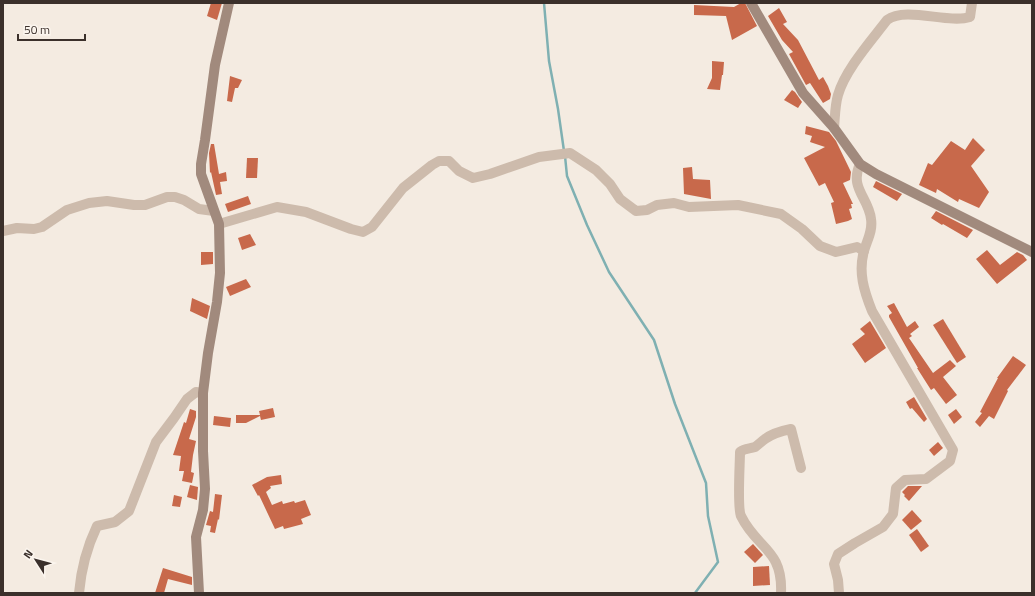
<svg xmlns="http://www.w3.org/2000/svg" width="1035" height="596" font-family="'Titillium Web',sans-serif">
	<style>
		.lines { fill: none; stroke-linecap: round; stroke-linejoin: round }
		.stream { stroke: #7fb0b2; stroke-width: 2.5 }
		.building { fill: #c8694b }
		.street { stroke: #cdbbac; stroke-width: 10 }
		.secondary { stroke: #a18a7d; stroke-width: 10 }
	</style>
	<rect width="100%" height="100%" fill="#f4ebe1"/>
	<g class="lines">
		<!-- stream -->
		<g class="stream">
			<polyline points="544,3 549,61 558,109 564,151"/>
			<polyline points="565,156 567,176 587,225 609,272 654,340 675,404 706,483 708,516 718,562 695,593"/>
		</g>
	</g>
	<!-- building -->
	<g class="building">
		<polygon points="211,3 222,3 217,20 207,16"/>
		<polygon points="741,3 745,3 757,26 732,40 726,16 694,15 694,5 734,7"/>
		<polygon points="779,8 787,22 783,24 798,40 819,80 823,77 828,86 831,94 830,99 823,103 810,83 806,85 789,54 793,52 782,40 768,16"/>
		<polygon points="712,61 724,62 723,75 722,75 720,90 707,89 712,78"/>
		<polygon points="230,76 242,80 238,88 235,88 232,102 227,101"/>
		<polygon points="792,90 795,92 802,102 798,108 784,100"/>
		<polygon points="806,126 829,132 836,141 851,172 850,180 843,183 853,204 851,204 852,208 849,209 852,219 848,221 836,224 831,203 834,202 825,183 819,186 804,158 825,147 810,142 812,136 805,134"/>
		<polygon points="973,138 985,150 971,166 989,192 979,208 959,199 958,202 937,189 936,193 919,185 928,163 932,165 951,141 965,150"/>
		<polygon points="211,144 214,144 219,174 226,172 227,181 220,182 222,194 216,195 211,172 210,173 209,153"/>
		<polygon points="247,158 258,158 257,178 246,178"/>
		<polygon points="692,167 693,179 710,180 711,199 684,194 683,168"/>
		<polygon points="876,181 902,194 897,201 873,187"/>
		<polygon points="248,196 251,204 228,212 225,204"/>
		<polygon points="936,211 973,230 967,238 943,224 942,225 931,218"/>
		<polygon points="250,234 256,245 242,250 238,238"/>
		<polygon points="987,250 1000,265 1017,252 1023,255 1027,260 997,284 976,259"/>
		<polygon points="201,252 213,252 213,264 201,265"/>
		<polygon points="246,279 251,287 230,296 226,287"/>
		<polygon points="192,298 210,306 207,319 190,311"/>
		<polygon points="894,303 907,327 915,321 919,327 910,334 912,336 909,338 933,373 950,360 956,366 943,377 957,395 946,404 934,388 931,390 917,368 918,368 889,317 889,315 892,313 887,306"/>
		<polygon points="943,319 966,357 957,363 933,325"/>
		<polygon points="870,321 886,348 865,363 852,344 865,334 860,329"/>
		<polygon points="1013,356 1026,365 1007,390 1008,391 994,419 989,416 980,427 975,422 982,413 980,412 998,378 997,378"/>
		<polygon points="914,397 927,419 924,422 912,408 910,409 906,402"/>
		<polygon points="273,408 275,417 261,420 260,416 246,423 236,423 236,415 260,415 259,411"/>
		<polygon points="190,409 196,411 196,417 189,439 196,441 193,455 191,472 194,473 192,483 182,481 184,471 179,471 181,456 173,455 184,422 186,423"/>
		<polygon points="956,409 962,417 954,424 948,415"/>
		<polygon points="214,416 231,418 230,427 213,425"/>
		<polygon points="938,442 943,448 934,456 929,450"/>
		<polygon points="281,475 282,484 270,486 271,488 266,492 272,505 282,501 283,504 294,501 295,503 305,500 311,515 301,519 303,524 284,529 283,526 275,529 259,495 258,496 252,485 267,477"/>
		<polygon points="190,485 198,487 197,500 187,497"/>
		<polygon points="908,486 922,486 909,501 904,496 905,495 902,492"/>
		<polygon points="215,494 222,495 219,520 218,519 215,533 210,532 211,526 206,525 210,511 213,512"/>
		<polygon points="174,495 182,497 180,507 172,506"/>
		<polygon points="912,510 922,521 911,530 902,520"/>
		<polygon points="917,529 929,546 921,552 909,535"/>
		<polygon points="753,544 763,555 755,563 744,552"/>
		<polygon points="769,566 770,585 753,586 753,567"/>
		<polygon points="163,568 192,577 192,585 168,579 164,593 155,593"/>
	</g>
	<g class="lines">
		<!-- street -->
		<g class="street">
			<path d="M834 128C835 117 835 105 838 95 845 70 871 41 887 20 906 6 948 24 970 17L972 3"/>
			<polyline points="219,224 277,207 306,212 351,229 363,232 372,227 403,188 432,165 439,161 449,161 459,171 473,178 490,174 539,157 570,153 596,170 610,184 620,199 636,211 647,210 657,205 674,203 689,207 738,205 781,214 802,229 820,246 836,252 857,247 864,251"/>
			<polyline points="3,231 17,228 34,229 42,227 67,210 89,203 107,201 134,205 145,205 167,197 175,197 184,200 199,209 214,211"/>
			<path d="M79 593C81 570 87 547 97 526L115 522 129 511 156 442 174 418 187 399 196 392 203 393"/>
			<path d="M781 593C783 549 757 549 741 516 737 508 740 464 740 452 745 448 749 449 755 447 758 445 761 442 765 439 773 433 781 431 791 429L801 468"/>
			<path d="M839 593 838 580 834 564 838 554 855 543 883 527 893 514 896 488 905 480 926 479 950 461 953 450 872 311C864 291 858 272 864 251 867 240 873 231 871 219 869 198 849 188 860 164"/>
		</g>
		<!-- secondary -->
		<g class="secondary">
			<polyline points="751,3 803,93 834,128 860,164 876,174 1032,252"/>
			<polyline points="199,593 196,537 203,510 205,489 203,451 203,393 208,353 217,302 220,273 219,224 201,174 201,164 205,140 215,65 229,3"/>
		</g>
	</g>
	<!-- border -->
	<rect width="1035" height="596" fill="none" stroke="#3b302b" stroke-width="8"/>
	<!-- north arrow -->
	<g transform="translate(36 560) rotate(306)" stroke="#fbf5ee" stroke-width="3" paint-order="stroke">
	<path d="M0-3L7 15L0 10L-7 15Z" fill="#3b302b"/>
	<text y="-6" font-size="11" font-weight="bold" text-anchor="middle" fill="#3b302b">N</text>
	</g>
	<!-- scale -->
	<path d="M18 34v6h67v-6" fill="none" stroke="#3b302b" stroke-width="2"/>
	<text x="24" y="34" font-size="12" fill="#3b302b" stroke="#fbf5ee" stroke-width="3" paint-order="stroke">50 m</text>
</svg>
